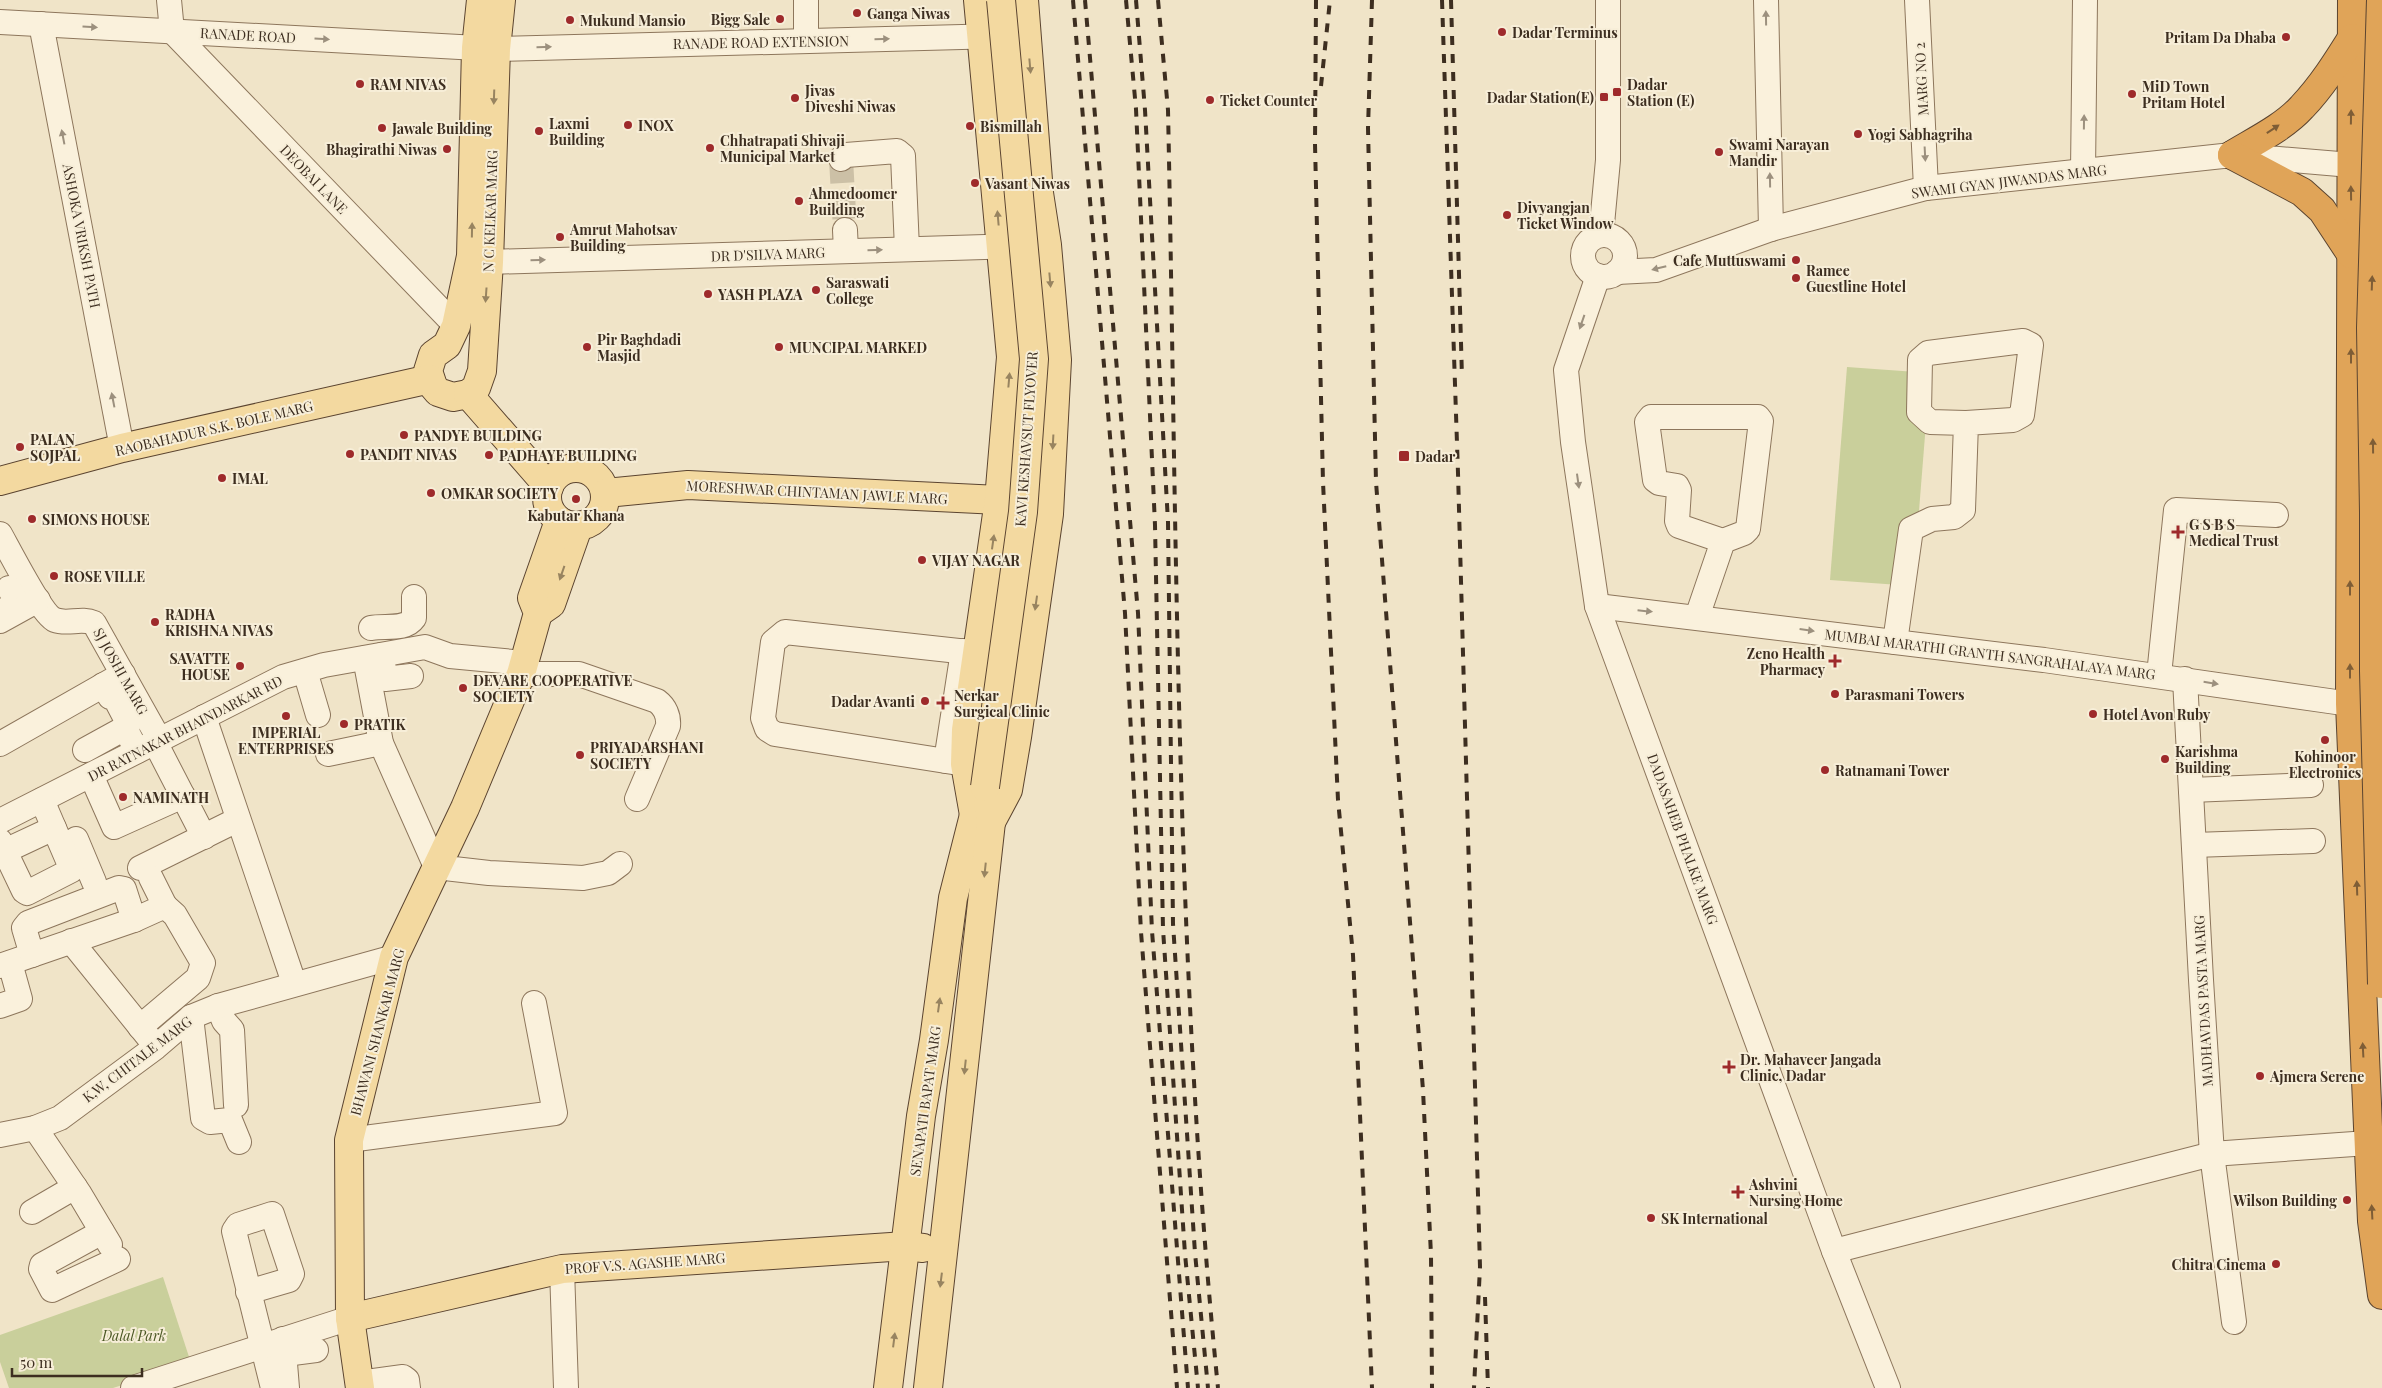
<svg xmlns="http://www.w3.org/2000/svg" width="2382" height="1388" font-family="'Playfair Display',serif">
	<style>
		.green { fill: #c9cf9b }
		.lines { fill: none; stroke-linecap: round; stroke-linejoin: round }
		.minor-tunnel { stroke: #ccc0a6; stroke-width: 24; stroke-dasharray: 24 12; stroke-linecap: butt }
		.minor-casing { stroke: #8d765c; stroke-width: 26 }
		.major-casing { stroke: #5b4430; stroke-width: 30 }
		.highway-casing { stroke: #5b4430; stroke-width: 30 }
		.minor { stroke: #faf1dc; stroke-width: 24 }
		.major { stroke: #f3d9a0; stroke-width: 28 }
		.highway { stroke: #e0a458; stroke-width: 28 }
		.rail { stroke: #3d2e20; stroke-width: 4; stroke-dasharray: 9 9; stroke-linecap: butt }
		.major-bridge-casing { stroke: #5b4430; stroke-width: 30; stroke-linecap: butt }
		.highway-bridge-casing { stroke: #5b4430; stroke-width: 30; stroke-linecap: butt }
		.major-bridge { stroke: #f3d9a0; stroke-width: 28 }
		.highway-bridge { stroke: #e0a458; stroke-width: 28 }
		.oneway { fill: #9c907e }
		.oneway2 { fill: #988460 }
		.oneway3 { fill: #7e5d36 }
		.poi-dot { fill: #9e2a2b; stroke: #f7eed8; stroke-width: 2 }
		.labels { text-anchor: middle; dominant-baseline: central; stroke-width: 4; stroke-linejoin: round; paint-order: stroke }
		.poi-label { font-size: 14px; font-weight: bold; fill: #3d2e20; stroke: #f7eed8; text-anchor: start }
		.street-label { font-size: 14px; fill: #3d2e20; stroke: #f7eed8 }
		.park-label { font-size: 14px; font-style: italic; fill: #4d5a26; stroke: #f7eed8 }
	</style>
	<rect width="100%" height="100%" fill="#f0e4c8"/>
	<!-- green -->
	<g class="green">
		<polygon points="1847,367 1930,373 1913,586 1830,580"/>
		<polygon points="163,1277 191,1363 113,1388 9,1388 0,1362 0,1335"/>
	</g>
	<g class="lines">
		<!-- minor-tunnel -->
		<polyline class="minor-tunnel" points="841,159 845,230"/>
		<defs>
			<g id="minor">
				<polyline points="169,0 172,31 456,326"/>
				<polyline points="806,0 806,41"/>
				<polyline points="1766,0 1771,229"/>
				<polyline points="1917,0 1926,188"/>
				<polyline points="0,22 496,49 1000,36"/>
				<polyline points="41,24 122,448"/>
				<polyline points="841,159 846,155 897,151 903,156 907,249"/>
				<polyline points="2083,171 2085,0"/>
				<polyline points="845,230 846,251"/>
				<circle cx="1604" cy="256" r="21"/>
				<polyline points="1601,235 1608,160 1608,0"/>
				<polyline points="489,262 1019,246"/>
				<polyline points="1617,272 1656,270 1771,229 1926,188 2232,155 2351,165 2371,164"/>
				<polyline points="1598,276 1566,370 1573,442 1597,606 1834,1251 1888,1388"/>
				<path d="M0 534C9 550 42 615 55 620 68 625 81 617 94 623L159 739"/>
				<polyline points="1597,606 2044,660 2350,704 2368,704"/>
				<polyline points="0,613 17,602 9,588"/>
				<polyline points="1697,617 1723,541 1744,533 1748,529 1761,421 1758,417 1651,417 1647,422 1655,480 1659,483 1677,486 1679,490 1677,521 1679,526 1723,541"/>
				<polyline points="0,621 38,600"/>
				<path d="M371 628C384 625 405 631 414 618V597"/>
				<polyline points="1895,642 1911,529 1932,519 1954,517 1963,510 1966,423 2013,420 2022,415 2031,345 2023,341 1928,353 1920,360 1919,412 1930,422 1966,423"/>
				<polyline points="382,655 385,679 411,676"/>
				<polyline points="365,658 381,743 436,867 489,873 583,878 608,873 620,864"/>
				<polyline points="305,671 318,715"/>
				<path d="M521 674H579L657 701C665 707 669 716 668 726L637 799"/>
				<polyline points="2159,675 2176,510 2276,515"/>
				<polyline points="2185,679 2201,980 2212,1154 2234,1322"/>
				<polyline points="103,685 110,697 115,698 127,721 128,726 125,728 137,751"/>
				<polyline points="204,717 294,983"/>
				<polyline points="155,742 204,837"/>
				<polyline points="0,744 123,674"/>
				<polyline points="85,750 125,728"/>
				<polyline points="328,754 381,743"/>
				<polyline points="946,761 963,651"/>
				<polyline points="965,764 775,734 767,729 763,718 773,642 785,632 977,653"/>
				<polyline points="91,775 114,827 183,796"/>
				<polyline points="2191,790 2311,785"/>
				<polyline points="0,821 283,677 324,665 425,647 450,656 524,663"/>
				<polyline points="76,839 94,882"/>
				<polyline points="0,841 24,891 27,893 72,870 42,800"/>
				<polyline points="2194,845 2313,841"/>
				<polyline points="5,851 54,828"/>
				<polyline points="140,868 237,820"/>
				<polyline points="71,941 150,1039"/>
				<polyline points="32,955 24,928 28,923 119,888 124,889 134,920"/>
				<polyline points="0,966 134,920 165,906 151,878"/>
				<polyline points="0,1006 20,999 10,963"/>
				<polyline points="218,1006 224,1021 232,1030 236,1105"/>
				<polyline points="191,1017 203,1118 210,1122 230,1120 239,1142"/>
				<polyline points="140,1027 198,978 203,963 175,915 165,906"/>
				<polyline points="35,1128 79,1193 110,1245"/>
				<polyline points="0,1135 35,1128 60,1118 156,1047 191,1017 218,1006 394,957"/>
				<polyline points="349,1140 555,1113 534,1003"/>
				<polyline points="32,1212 75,1187"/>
				<polyline points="102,1232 42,1265 41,1269 52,1290 118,1259"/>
				<polyline points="1834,1251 2212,1154 2368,1143"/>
				<polyline points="562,1269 566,1388"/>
				<polyline points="248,1292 289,1280 292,1274 272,1214 238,1225 234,1231 273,1388"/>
				<polyline points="283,1339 287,1388"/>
				<polyline points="285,1354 316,1350"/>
				<polyline points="359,1383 403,1377 407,1380 408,1388"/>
				<polyline points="133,1388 350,1318"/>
			</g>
			<g id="major">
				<polyline points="481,0 476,48 471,256 456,326 447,345 433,355 428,371 433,386 438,392 453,397 468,394 476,388 482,371 489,262 496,49 501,0"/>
				<polyline points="468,394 549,487"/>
				<circle cx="576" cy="497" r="29"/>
				<polyline points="0,481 122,448 430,379"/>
				<polyline points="606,493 688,485 999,500 1015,505"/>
				<polyline points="538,613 551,604 578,527"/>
				<polyline points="974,815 965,764 966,730 999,500 1011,357 978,0"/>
				<polyline points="991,822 1008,790 1017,737 1049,514 1057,360 1047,245 1039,193 1024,0"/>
				<polyline points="350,1318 562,1269 906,1246 923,1248"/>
				<polyline points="360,1388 350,1318 349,1140 394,957 465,808 521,674 538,613 532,598 559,521"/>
				<polyline points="888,1388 921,1116 934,1040 953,898 974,815 981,798"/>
				<polyline points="928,1388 991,822 988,803"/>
			</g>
			<g id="highway">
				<polyline points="2352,0 2350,704 2372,1221 2382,1295"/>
				<path d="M2232 155C2255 141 2284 127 2302 107 2322 86 2337 62 2352 38"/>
				<polyline points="2232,155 2302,192 2322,210 2351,254"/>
			</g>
		</defs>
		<!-- minor casing -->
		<use href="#minor" class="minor-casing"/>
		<!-- major casing -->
		<use href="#major" class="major-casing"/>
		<!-- highway casing -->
		<use href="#highway" class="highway-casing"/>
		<!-- minor -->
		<use href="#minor" class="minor"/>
		<!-- major -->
		<use href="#major" class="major"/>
		<!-- highway -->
		<use href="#highway" class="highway"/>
		<!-- rail -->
		<g class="rail">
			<polyline points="1073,0 1125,613 1141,932 1177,1388"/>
			<polyline points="1085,0 1138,613 1152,931 1188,1388"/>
			<polyline points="1126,0 1136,109 1155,525 1163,929 1185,1254 1198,1388"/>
			<polyline points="1136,0 1145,110 1168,522 1173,924 1195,1253 1208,1388"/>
			<path d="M1158 0 1168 110C1177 536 1175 964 1218 1388"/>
			<polyline points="1316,0 1315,144 1323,482 1338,800 1353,955 1372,1388"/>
			<polyline points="1372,0 1368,128 1376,482 1423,1090 1431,1255 1432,1388"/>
			<polyline points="1442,0 1458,473 1480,1267 1474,1388"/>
			<polyline points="1451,0 1462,377"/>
			<polyline points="1321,86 1330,0"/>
			<polyline points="1485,1297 1488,1388"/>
		</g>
		<defs>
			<polyline id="major-bridge" points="985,787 1023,512 1034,359 1001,0"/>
			<polyline id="highway-bridge" points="2381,0 2371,328 2374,512 2374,671 2382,984"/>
		</defs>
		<!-- major-bridge casing -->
		<use href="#major-bridge" class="major-bridge-casing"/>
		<!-- highway-bridge casing -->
		<use href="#highway-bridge" class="highway-bridge-casing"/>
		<!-- major-bridge -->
		<use href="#major-bridge" class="major-bridge"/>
		<!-- highway-bridge -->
		<use href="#highway-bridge" class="highway-bridge"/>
	</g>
	<!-- one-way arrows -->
	<defs><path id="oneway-solid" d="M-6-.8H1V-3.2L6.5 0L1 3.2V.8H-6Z" transform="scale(1.25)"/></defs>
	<g class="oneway">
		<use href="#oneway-solid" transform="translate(1766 18) rotate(-91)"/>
		<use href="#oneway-solid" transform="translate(90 27) rotate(3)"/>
		<use href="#oneway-solid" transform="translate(322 39) rotate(3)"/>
		<use href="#oneway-solid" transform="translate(882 39) rotate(-1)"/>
		<use href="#oneway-solid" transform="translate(544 47) rotate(-1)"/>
		<use href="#oneway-solid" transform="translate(2084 122) rotate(-89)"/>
		<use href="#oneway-solid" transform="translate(63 137) rotate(-101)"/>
		<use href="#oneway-solid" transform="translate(1925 154) rotate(87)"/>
		<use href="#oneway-solid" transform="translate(1770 180) rotate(-91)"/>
		<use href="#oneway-solid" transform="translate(875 250) rotate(-2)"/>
		<use href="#oneway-solid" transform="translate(538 260) rotate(-2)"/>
		<use href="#oneway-solid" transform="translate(1659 268) rotate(166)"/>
		<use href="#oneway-solid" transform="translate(1582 322) rotate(109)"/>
		<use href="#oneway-solid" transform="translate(113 400) rotate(-101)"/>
		<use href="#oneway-solid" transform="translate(1578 481) rotate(82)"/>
		<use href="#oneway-solid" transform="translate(1645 611) rotate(6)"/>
		<use href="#oneway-solid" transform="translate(1807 630) rotate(8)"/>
		<use href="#oneway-solid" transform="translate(2211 683) rotate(9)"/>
	</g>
	<g class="oneway2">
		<use href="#oneway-solid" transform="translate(1030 66) rotate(85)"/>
		<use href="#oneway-solid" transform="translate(494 97) rotate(92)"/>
		<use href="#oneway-solid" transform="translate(998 218) rotate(-95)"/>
		<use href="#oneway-solid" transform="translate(472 230) rotate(-89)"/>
		<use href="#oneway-solid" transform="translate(1050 280) rotate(85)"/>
		<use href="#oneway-solid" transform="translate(486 295) rotate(94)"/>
		<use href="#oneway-solid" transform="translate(1009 380) rotate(-85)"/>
		<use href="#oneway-solid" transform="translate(1053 442) rotate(93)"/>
		<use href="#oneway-solid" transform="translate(993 542) rotate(-82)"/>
		<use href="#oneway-solid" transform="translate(562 573) rotate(109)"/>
		<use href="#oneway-solid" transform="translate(1036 603) rotate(98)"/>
		<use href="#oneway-solid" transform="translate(985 870) rotate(96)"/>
		<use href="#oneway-solid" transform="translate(939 1005) rotate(-82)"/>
		<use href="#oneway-solid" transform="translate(965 1067) rotate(96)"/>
		<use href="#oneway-solid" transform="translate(941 1280) rotate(97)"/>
		<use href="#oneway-solid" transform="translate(894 1340) rotate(-83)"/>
	</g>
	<g class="oneway3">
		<use href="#oneway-solid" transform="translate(2351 117) rotate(-89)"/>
		<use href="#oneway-solid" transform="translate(2273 129) rotate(-34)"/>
		<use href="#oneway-solid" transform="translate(2351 193) rotate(-91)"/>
		<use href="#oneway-solid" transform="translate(2372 283) rotate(-88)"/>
		<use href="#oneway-solid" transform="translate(2351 356) rotate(-90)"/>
		<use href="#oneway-solid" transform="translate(2373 446) rotate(-91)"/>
		<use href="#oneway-solid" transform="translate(2350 588) rotate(-90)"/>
		<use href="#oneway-solid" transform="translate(2350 671) rotate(-90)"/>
		<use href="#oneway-solid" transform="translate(2357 888) rotate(-92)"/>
		<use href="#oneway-solid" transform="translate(2363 1050) rotate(-93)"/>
		<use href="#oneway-solid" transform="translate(2372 1212) rotate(-93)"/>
	</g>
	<!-- markers -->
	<g class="poi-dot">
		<circle cx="857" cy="13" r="5"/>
		<circle cx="780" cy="19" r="5"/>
		<circle cx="570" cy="20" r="5"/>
		<circle cx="1502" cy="32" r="5"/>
		<circle cx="2286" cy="37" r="5"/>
		<circle cx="360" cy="84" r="5"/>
		<rect x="1612" y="87" width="10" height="10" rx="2.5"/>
		<circle cx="2132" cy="94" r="5"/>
		<rect x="1599" y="92" width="10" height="10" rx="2.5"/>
		<circle cx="795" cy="98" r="5"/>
		<circle cx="1210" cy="100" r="5"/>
		<circle cx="628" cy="125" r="5"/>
		<circle cx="970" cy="126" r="5"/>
		<circle cx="382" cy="128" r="5"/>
		<circle cx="539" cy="131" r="5"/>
		<circle cx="1858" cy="134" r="5"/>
		<circle cx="710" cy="148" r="5"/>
		<circle cx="447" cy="149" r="5"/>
		<circle cx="1719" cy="152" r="5"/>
		<circle cx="975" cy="183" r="5"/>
		<circle cx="799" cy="201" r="5"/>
		<circle cx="1507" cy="215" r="5"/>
		<circle cx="560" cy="237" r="5"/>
		<circle cx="1796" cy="260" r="5"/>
		<circle cx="1796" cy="278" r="5"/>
		<circle cx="816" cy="290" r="5"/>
		<circle cx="708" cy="294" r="5"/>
		<circle cx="587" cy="347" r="5"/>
		<circle cx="779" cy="347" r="5"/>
		<circle cx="404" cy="435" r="5"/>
		<circle cx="20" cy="447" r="5"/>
		<circle cx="350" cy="454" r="5"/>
		<circle cx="489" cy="455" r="5"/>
		<rect x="1398" y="450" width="12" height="12" rx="2.5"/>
		<circle cx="222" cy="478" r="5"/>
		<circle cx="431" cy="493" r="5"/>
		<circle cx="576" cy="499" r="5"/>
		<circle cx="32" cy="519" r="5"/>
		<path d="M2175.5 524.5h5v5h5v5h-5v5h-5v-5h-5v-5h5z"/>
		<circle cx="922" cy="560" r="5"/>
		<circle cx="54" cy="576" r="5"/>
		<circle cx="155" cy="622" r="5"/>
		<path d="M1832.5 653.5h5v5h5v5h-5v5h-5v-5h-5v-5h5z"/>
		<circle cx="240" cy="666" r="5"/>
		<circle cx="463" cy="688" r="5"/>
		<circle cx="1835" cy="694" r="5"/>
		<circle cx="925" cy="701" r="5"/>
		<path d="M940.5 695.5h5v5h5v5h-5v5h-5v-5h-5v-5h5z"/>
		<circle cx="2093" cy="714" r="5"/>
		<circle cx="286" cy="716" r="5"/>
		<circle cx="344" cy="724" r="5"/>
		<circle cx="2325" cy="740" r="5"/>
		<circle cx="580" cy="755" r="5"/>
		<circle cx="2165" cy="759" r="5"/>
		<circle cx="1825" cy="770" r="5"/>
		<circle cx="123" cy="797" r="5"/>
		<path d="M1726.5 1059.5h5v5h5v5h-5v5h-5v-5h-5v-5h5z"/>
		<circle cx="2260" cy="1076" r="5"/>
		<path d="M1735.5 1184.5h5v5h5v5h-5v5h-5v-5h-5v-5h5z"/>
		<circle cx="2347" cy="1200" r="5"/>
		<circle cx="1651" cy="1218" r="5"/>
		<circle cx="2276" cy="1264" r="5"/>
	</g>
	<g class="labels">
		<!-- poi labels -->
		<g class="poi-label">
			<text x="867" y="13">Ganga Niwas</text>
			<text x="770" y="19" text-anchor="end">Bigg Sale</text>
			<text x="580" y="20">Mukund Mansio</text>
			<text x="1512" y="32">Dadar Terminus</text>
			<text x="2276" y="37" text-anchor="end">Pritam Da Dhaba</text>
			<text x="370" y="84">RAM NIVAS</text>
			<text x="1627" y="84">Dadar<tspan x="1627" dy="16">Station (E)</tspan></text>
			<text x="2142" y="86">MiD Town<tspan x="2142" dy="16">Pritam Hotel</tspan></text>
			<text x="805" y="90">Jivas<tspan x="805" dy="16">Diveshi Niwas</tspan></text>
			<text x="1594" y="97" text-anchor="end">Dadar Station(E)</text>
			<text x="1220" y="100">Ticket Counter</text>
			<text x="549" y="123">Laxmi<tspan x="549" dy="16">Building</tspan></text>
			<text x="638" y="125">INOX</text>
			<text x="980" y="126">Bismillah</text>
			<text x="392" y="128">Jawale Building</text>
			<text x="1868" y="134">Yogi Sabhagriha</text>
			<text x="720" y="140">Chhatrapati Shivaji<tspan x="720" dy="16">Municipal Market</tspan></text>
			<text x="1729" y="144">Swami Narayan<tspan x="1729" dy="16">Mandir</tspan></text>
			<text x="437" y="149" text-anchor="end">Bhagirathi Niwas</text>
			<text x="985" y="183">Vasant Niwas</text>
			<text x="809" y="193">Ahmedoomer<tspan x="809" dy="16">Building</tspan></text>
			<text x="1517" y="207">Divyangjan<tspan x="1517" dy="16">Ticket Window</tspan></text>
			<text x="570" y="229">Amrut Mahotsav<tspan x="570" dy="16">Building</tspan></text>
			<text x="1786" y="260" text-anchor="end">Cafe Muttuswami</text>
			<text x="1806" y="270">Ramee<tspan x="1806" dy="16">Guestline Hotel</tspan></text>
			<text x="826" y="282">Saraswati<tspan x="826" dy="16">College</tspan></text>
			<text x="718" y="294">YASH PLAZA</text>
			<text x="597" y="339">Pir Baghdadi<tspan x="597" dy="16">Masjid</tspan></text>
			<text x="789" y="347">MUNCIPAL MARKED</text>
			<text x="414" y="435">PANDYE BUILDING</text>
			<text x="30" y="439">PALAN<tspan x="30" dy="16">SOJPAL</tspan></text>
			<text x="360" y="454">PANDIT NIVAS</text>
			<text x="499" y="455">PADHAYE BUILDING</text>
			<text x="1415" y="456">Dadar</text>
			<text x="232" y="478">IMAL</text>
			<text x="441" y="493">OMKAR SOCIETY</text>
			<text x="576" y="515" text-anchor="middle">Kabutar Khana</text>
			<text x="42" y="519">SIMONS HOUSE</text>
			<text x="2189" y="524">G S B S<tspan x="2189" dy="16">Medical Trust</tspan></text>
			<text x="932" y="560">VIJAY NAGAR</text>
			<text x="64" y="576">ROSE VILLE</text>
			<text x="165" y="614">RADHA<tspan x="165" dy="16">KRISHNA NIVAS</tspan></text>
			<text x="1825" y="653" text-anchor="end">Zeno Health<tspan x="1825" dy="16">Pharmacy</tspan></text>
			<text x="230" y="658" text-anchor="end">SAVATTE<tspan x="230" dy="16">HOUSE</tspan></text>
			<text x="473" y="680">DEVARE COOPERATIVE<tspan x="473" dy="16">SOCIETY</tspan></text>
			<text x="1845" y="694">Parasmani Towers</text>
			<text x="954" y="695">Nerkar<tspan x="954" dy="16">Surgical Clinic</tspan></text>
			<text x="915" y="701" text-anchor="end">Dadar Avanti</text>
			<text x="2103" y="714">Hotel Avon Ruby</text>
			<text x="354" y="724">PRATIK</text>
			<text x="286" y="732" text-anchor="middle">IMPERIAL<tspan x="286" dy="16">ENTERPRISES</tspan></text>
			<text x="590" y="747">PRIYADARSHANI<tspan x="590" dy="16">SOCIETY</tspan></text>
			<text x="2175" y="751">Karishma<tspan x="2175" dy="16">Building</tspan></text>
			<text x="2325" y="756" text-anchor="middle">Kohinoor<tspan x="2325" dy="16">Electronics</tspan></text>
			<text x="1835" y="770">Ratnamani Tower</text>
			<text x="133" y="797">NAMINATH</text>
			<text x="1740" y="1059">Dr. Mahaveer Jangada<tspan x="1740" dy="16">Clinic, Dadar</tspan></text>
			<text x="2270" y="1076">Ajmera Serene</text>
			<text x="1749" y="1184">Ashvini<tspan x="1749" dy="16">Nursing Home</tspan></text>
			<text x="2337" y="1200" text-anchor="end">Wilson Building</text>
			<text x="1661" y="1218">SK International</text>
			<text x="2266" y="1264" text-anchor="end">Chitra Cinema</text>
		</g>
		<!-- street labels -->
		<g class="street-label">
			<text transform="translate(248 35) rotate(3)">RANADE ROAD</text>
			<text transform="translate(761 42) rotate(-1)">RANADE ROAD EXTENSION</text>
			<text transform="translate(1921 79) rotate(-93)">MARG NO 2</text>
			<text transform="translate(314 179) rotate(46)">DEOBAI LANE</text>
			<text transform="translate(2009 181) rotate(-7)">SWAMI GYAN JIWANDAS MARG</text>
			<text transform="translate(490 211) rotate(-88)">N C KELKAR MARG</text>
			<text transform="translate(82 236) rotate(79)">ASHOKA VRIKSH PATH</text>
			<text transform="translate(768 254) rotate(-2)">DR D'SILVA MARG</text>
			<text transform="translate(214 428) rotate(-13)">RAOBAHADUR S.K. BOLE MARG</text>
			<text transform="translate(1026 439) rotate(-86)">KAVI KESHAVSUT FLYOVER</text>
			<text transform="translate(817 492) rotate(3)">MORESHWAR CHINTAMAN JAWLE MARG</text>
			<text transform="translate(1990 654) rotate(7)">MUMBAI MARATHI GRANTH SANGRAHALAYA MARG</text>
			<text transform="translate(121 671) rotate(61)">SJ JOSHI MARG</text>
			<text transform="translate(185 728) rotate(-27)">DR RATNAKAR BHAINDARKAR RD</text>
			<text transform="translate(1683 839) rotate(70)">DADASAHEB PHALKE MARG</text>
			<text transform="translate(2203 1001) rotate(-93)">MADHAVDAS PASTA MARG</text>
			<text transform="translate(377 1032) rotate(-75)">BHAWANI SHANKAR MARG</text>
			<text transform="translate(137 1059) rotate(-37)">K,W, CHITALE MARG</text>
			<text transform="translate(925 1101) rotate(-82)">SENAPATI BAPAT MARG</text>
			<text transform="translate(645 1263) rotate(-4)">PROF V.S. AGASHE MARG</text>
		</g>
		<!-- park labels -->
		<g class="park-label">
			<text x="134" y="1335">Dalal Park</text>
		</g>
	</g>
	<!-- scale -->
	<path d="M12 1368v8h130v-8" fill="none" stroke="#3d2e20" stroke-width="2.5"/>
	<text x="20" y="1368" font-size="15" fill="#3d2e20" stroke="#f7eed8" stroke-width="4" paint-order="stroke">50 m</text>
</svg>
